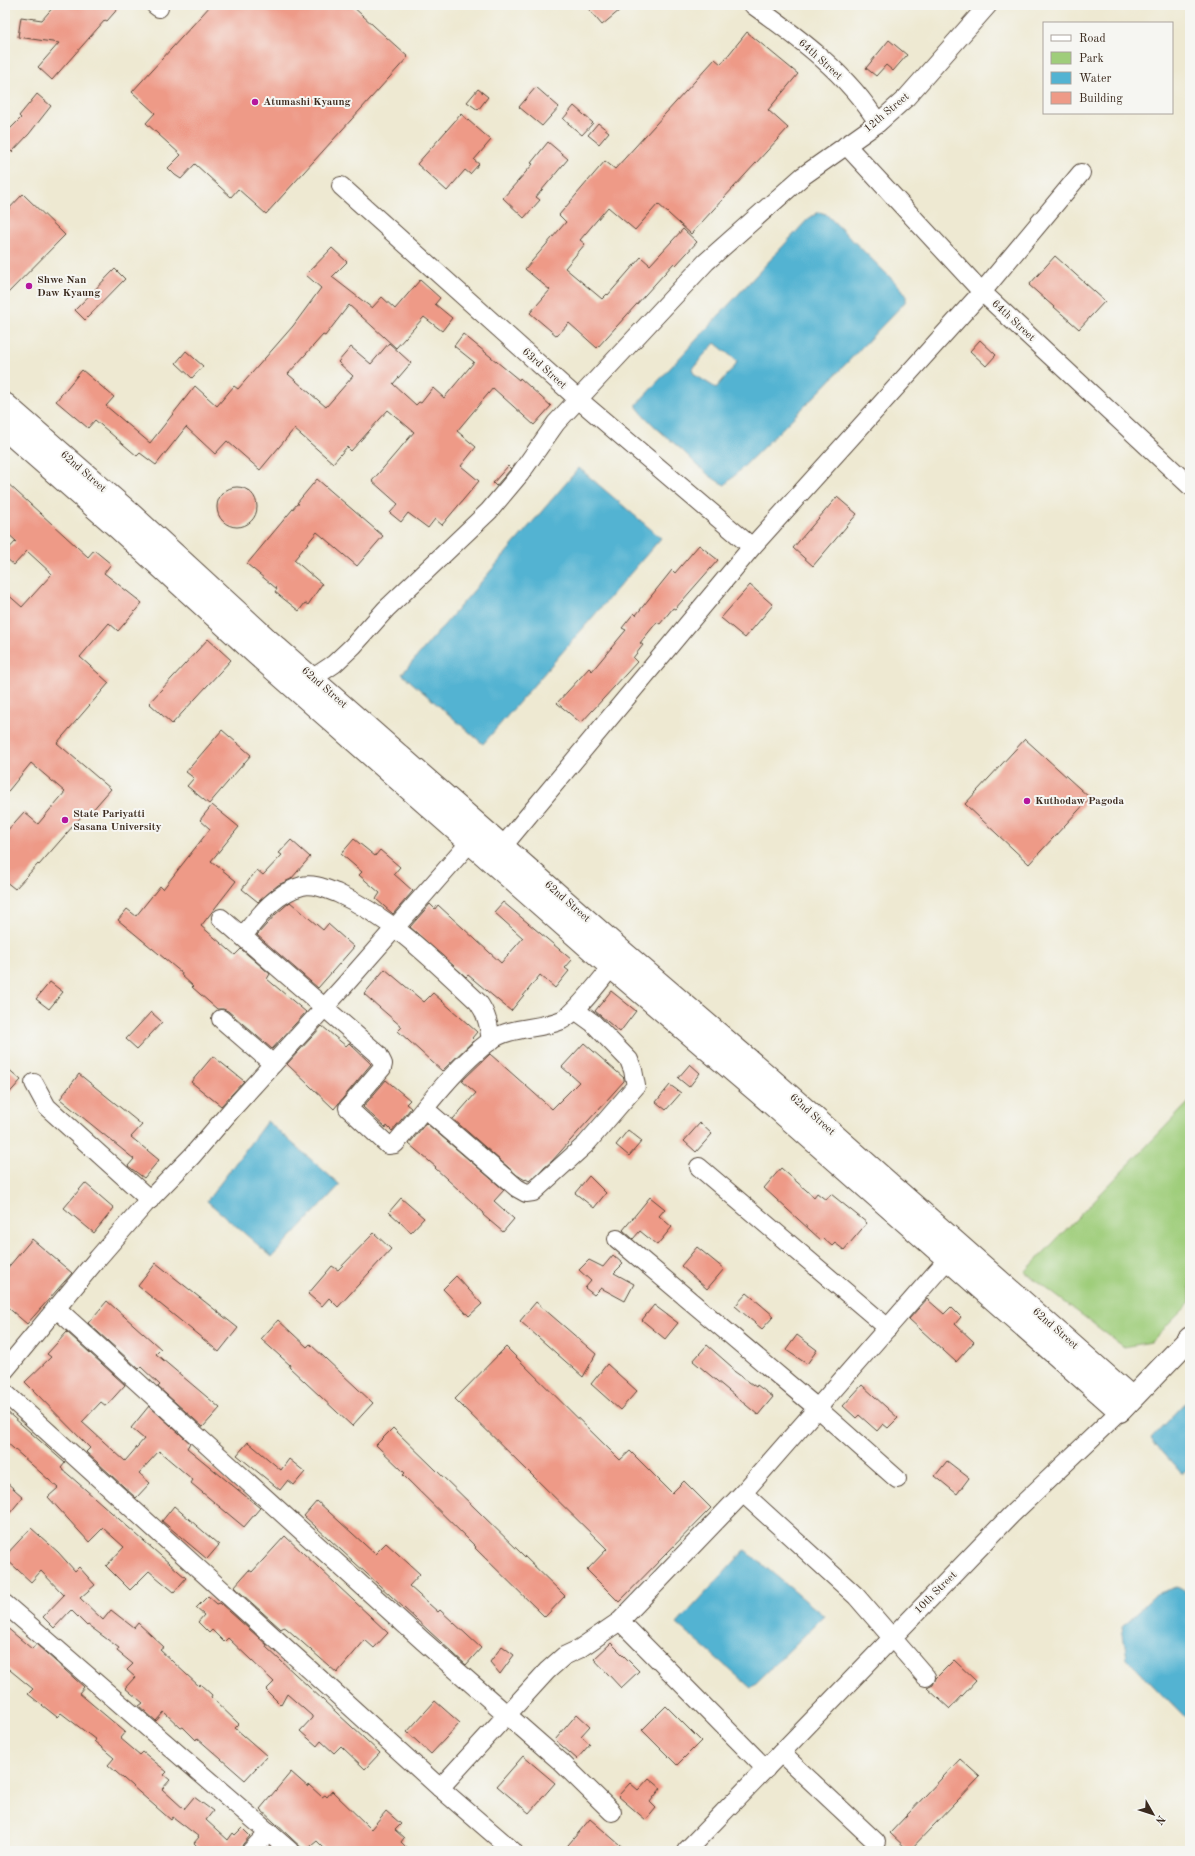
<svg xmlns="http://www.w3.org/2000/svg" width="1195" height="1856" font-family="'Old Standard TT',serif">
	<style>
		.green { fill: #9fcd7a; stroke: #6d7c4c }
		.water { fill: #53b3d2; stroke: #476e78; fill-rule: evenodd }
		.building { fill: #ee9a87 }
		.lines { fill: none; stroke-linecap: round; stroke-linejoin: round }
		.minor-casing { stroke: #564739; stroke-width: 20 }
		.major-casing { stroke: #564739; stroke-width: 24 }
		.minor { stroke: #fff; stroke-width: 18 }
		.major { stroke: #fff; stroke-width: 22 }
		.poi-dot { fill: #b5179e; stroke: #f6f6f2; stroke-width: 1.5 }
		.labels { text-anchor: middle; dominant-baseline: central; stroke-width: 4; stroke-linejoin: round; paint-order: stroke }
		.street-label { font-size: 11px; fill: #3b2a1e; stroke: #f6f6f2 }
		.poi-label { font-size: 11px; font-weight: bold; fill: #3b2a1e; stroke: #f6f6f2; text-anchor: start }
	</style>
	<rect width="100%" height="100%" fill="#f6f6f2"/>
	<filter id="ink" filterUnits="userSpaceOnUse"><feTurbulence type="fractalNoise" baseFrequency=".025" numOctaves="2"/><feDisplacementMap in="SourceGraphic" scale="8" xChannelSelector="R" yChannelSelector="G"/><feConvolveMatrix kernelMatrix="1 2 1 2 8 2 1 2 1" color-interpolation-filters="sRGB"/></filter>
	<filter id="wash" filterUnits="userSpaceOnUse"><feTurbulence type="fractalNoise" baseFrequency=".012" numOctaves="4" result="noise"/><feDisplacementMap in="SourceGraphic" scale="16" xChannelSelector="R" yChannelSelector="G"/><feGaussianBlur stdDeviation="0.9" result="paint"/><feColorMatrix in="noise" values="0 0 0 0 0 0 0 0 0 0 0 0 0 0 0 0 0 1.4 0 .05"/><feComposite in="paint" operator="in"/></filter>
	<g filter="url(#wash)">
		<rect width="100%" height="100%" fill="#eee9d2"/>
		<!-- green -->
		<polygon class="green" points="1190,1101 1190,1303 1151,1342 1124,1347 1025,1272"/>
		<!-- water -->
		<g class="water">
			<path d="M819 212 826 214 901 288 906 295V301L818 393 725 485C709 478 695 463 682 450 667 437 649 423 637 407V404L808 219ZM715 343 737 361 735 366 716 388 695 375 692 370 702 357Z"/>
			<polygon points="579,468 661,538 483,744 402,674"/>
			<polygon points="267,1121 340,1185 272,1257 207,1201"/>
			<polygon points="1190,1398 1190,1468 1182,1474 1151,1439"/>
			<polygon points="745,1550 824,1616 751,1688 677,1624"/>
			<polygon points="1177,1587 1190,1594 1190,1723 1127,1659 1122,1627 1156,1594"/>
		</g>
		<g id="blocks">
			<!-- building -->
			<g class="building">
				<polygon points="55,5 121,5 107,21 105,20 52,80 38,67 59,43 18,37 21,17 42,20"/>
				<polygon points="211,5 351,5 408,57 266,214 238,189 231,197 195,164 181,179 175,175 168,168 181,155 146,123 155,113 132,92"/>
				<polygon points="585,5 626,5 602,25"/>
				<polygon points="747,32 798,74 768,110 788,128 691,234 658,204 635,230 608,207 580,240 585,244 565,268 602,299 607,294 608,295 641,257 650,265 683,229 697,242 676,265 674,263 597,348 569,323 557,336 530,313 550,290 525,269 566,222 559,215 605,161 615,169 715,59 721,64"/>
				<polygon points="889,40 907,55 893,71 886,65 876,76 866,68"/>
				<polygon points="536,87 559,107 542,126 519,107"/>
				<polygon points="478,89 488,97 478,110 467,102"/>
				<polygon points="37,94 51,106 29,134 12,152 5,145 5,134 21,118 19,116"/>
				<polygon points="574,106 593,123 582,135 563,119"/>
				<polygon points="461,114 491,140 474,160 479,164 470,174 465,170 447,191 417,164"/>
				<polygon points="598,123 609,132 599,144 588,135"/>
				<polygon points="548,142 568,159 536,197 540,200 524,218 503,198 533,164 531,163"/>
				<polygon points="23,194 65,235 5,296 5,213"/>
				<polygon points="332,248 347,262 332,277 372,308 382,297 395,309 420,280 440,298 435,304 452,318 442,331 424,317 396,348 349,305 325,336 323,335 288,374 326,407 353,376 338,362 351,347 371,364 389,343 411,363 393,384 416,405 419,402 421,403 433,388 444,398 474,362 454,346 463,334 519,380 520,378 551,406 534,425 493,388 457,431 476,447 461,466 479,481 442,525 435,519 428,528 408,513 401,522 390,513 398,504 372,481 414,432 388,410 351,451 347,447 333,463 294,429 260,470 227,441 215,454 186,427 156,465 140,453 137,456 95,420 88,428 56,401 82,370 114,397 106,406 150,443 195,386 217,406 234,386 238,389 293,326 321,288 306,275"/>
				<polygon points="1055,256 1105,301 1079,329 1029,285"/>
				<polygon points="115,269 125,279 85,320 75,310"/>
				<polygon points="980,340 996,355 986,366 970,351"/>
				<polygon points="186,351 203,366 192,378 176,363"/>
				<polygon points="508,466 511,469 496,486 493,483"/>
				<polygon points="317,479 383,536 357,566 317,532 294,560 322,584 308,605 305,603 299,611 275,592 277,589 247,564 297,504 299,504 297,503"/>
				<polygon points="5,481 88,557 94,550 111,564 104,573 142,603 118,631 109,623 80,657 109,683 57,743 111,789 90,813 87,810 39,865 38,864 15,889 5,881 5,833 24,812 38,824 65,792 31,763 5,795 5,592 22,607 52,574 27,551 14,565 5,557 5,553 16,541 5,531"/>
				<circle cx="237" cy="507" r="20"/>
				<polygon points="837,497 857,514 813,566 793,548"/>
				<polygon points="699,545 718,560 675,609 673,608 660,624 657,622 640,643 643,645 633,658 637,662 581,723 557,703 589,668 592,671 626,630 622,628 634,613 636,615 672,570 675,573"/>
				<polygon points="750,585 773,605 745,638 721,618"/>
				<polygon points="208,639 231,660 172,724 149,703"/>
				<polygon points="222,730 251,755 209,804 187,786 194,778 186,772"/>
				<polygon points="1025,739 1090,798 1029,864 965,804"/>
				<polygon points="212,805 239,827 211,861 236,881 201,926 235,955 241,949 270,974 267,979 306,1012 272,1049 228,1011 223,1009 217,1009 192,987 193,986 181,975 182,973 118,920 127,909 136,916 160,886 163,889 210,829 200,820"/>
				<polygon points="354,839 375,856 380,850 400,867 394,874 413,891 393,914 376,899 380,893 359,875 362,872 341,854"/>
				<polygon points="291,840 310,857 291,879 278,885 258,902 242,889 257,870 263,875 282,855 279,853"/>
				<polygon points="290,902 323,930 328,924 354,947 318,988 257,935 276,914"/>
				<polygon points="503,902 572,960 565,968 569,971 555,988 540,975 511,1011 468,975 466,977 410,927 430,904 435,909 438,905 501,963 523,938 494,912"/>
				<polygon points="385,969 424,1002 433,993 477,1032 472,1038 474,1040 442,1071 398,1031 402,1027 364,994"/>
				<polygon points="50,982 63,992 49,1009 36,999"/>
				<polygon points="611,991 636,1011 620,1032 595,1011"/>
				<polygon points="151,1012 162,1022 137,1049 126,1039"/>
				<polygon points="322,1026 346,1046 349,1043 371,1064 334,1109 287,1064"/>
				<polygon points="584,1043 624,1078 624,1081 552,1161 529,1181 526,1179 525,1180 517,1175 453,1119 476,1093 462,1081 490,1054 552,1109 579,1082 562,1067"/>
				<polygon points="213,1056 244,1081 221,1106 191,1082"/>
				<polygon points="690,1064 700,1073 689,1087 678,1078"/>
				<polygon points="5,1066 21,1080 5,1098"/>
				<polygon points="79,1074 142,1125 131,1137 159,1160 144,1178 128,1166 134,1159 60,1099"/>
				<polygon points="386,1080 410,1100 406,1104 411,1108 392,1131 387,1126 386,1128 363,1107"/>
				<polygon points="670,1085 681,1093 666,1110 656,1102"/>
				<polygon points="426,1123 504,1190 494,1201 514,1219 503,1232 483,1215 484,1213 435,1168 436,1167 409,1144"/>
				<polygon points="700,1123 712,1134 696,1152 684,1141"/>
				<polygon points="628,1130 642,1141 629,1156 616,1145"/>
				<polygon points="781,1168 814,1197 817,1193 826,1200 831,1194 867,1223 844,1250 835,1243 832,1246 824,1239 822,1241 764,1188"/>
				<polygon points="589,1176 606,1193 594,1208 575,1193"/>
				<polygon points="85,1183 114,1208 94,1233 64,1208"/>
				<polygon points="650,1197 665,1209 659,1216 672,1227 657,1245 640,1231 633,1239 623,1230"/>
				<polygon points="401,1198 424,1218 411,1232 389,1212"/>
				<polygon points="374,1233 391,1249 338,1307 329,1298 322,1306 308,1294 332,1266 338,1270"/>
				<polygon points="32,1239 72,1273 27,1324 5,1305 5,1271"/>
				<polygon points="697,1247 724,1269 707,1289 681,1266"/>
				<polygon points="613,1255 623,1264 614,1273 634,1284 625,1301 601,1288 594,1295 585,1288 591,1281 579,1270 589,1260 603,1267"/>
				<polygon points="156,1263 238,1328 219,1352 138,1286"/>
				<polygon points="456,1276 482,1304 469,1316 443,1289"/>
				<polygon points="747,1293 774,1316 762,1329 735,1306"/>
				<polygon points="927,1299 944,1314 951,1307 961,1317 955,1324 974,1342 956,1362 909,1319"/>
				<polygon points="107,1301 161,1349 156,1354 220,1408 203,1427 158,1387 160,1385 141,1367 139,1369 88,1323"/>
				<polygon points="536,1302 596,1354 583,1377 520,1321"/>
				<polygon points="654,1305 678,1323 665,1339 642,1320"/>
				<polygon points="278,1320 307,1347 310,1344 373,1403 352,1426 289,1367 290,1365 261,1339"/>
				<polygon points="67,1332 125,1385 106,1406 101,1402 82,1422 125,1461 144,1439 131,1428 149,1406 190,1443 187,1448 260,1508 244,1527 191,1483 193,1480 159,1451 139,1473 150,1483 136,1498 86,1452 90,1448 25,1382 51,1357 47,1354"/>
				<polygon points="797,1335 817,1350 807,1364 786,1350"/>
				<polygon points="707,1345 732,1367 731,1369 756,1387 757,1385 773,1397 758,1415 693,1361"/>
				<polygon points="506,1347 620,1460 630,1451 672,1493 684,1481 711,1508 619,1602 587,1570 607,1549 455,1399"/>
				<polygon points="607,1364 637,1391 620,1410 591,1384"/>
				<polygon points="862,1385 898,1418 888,1428 883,1424 877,1431 859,1415 856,1418 843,1406"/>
				<polygon points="5,1410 65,1463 61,1468 186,1578 174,1592 149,1571 130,1590 106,1566 124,1547 103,1528 89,1542 48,1497 58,1488 5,1441"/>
				<polygon points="393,1428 565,1596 545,1617 475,1548 476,1547 403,1475 405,1473 376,1445"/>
				<polygon points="248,1442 281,1470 289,1459 305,1472 294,1485 288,1480 280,1490 237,1455"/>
				<polygon points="947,1461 969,1478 957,1494 935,1476"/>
				<polygon points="5,1481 23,1497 5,1519"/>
				<polygon points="317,1501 375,1554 386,1543 420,1574 409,1586 438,1612 440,1610 481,1648 466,1665 304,1516"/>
				<polygon points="174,1506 219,1545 207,1559 162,1521"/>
				<polygon points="31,1528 58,1552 75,1571 79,1567 95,1585 80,1598 103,1620 111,1610 134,1628 138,1623 164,1647 160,1650 199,1686 200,1684 212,1695 211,1697 239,1724 235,1728 267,1756 245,1780 197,1738 196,1740 183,1727 181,1728 164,1712 156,1721 139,1706 143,1703 125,1688 135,1677 127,1670 133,1664 117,1651 119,1648 88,1625 87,1626 71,1610 54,1628 43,1617 64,1595 41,1571 31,1582 5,1558 5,1556"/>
				<polygon points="285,1536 388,1633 374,1648 365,1640 337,1673 286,1628 284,1627 281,1629 234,1587 249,1570 252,1572"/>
				<polygon points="208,1596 217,1604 220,1603 267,1645 266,1647 380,1753 365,1769 341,1746 334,1753 321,1741 317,1746 300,1731 312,1718 312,1716 287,1694 281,1705 266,1690 274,1682 228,1638 224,1642 212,1630 209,1633 198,1622 204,1615 196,1608"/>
				<polygon points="5,1626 32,1649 36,1644 84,1687 79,1693 125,1732 120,1738 140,1755 143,1752 167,1772 164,1775 170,1780 162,1789 184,1809 194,1797 213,1811 206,1820 228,1840 233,1833 235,1835 242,1828 250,1836 243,1844 240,1851 202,1851 194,1843 199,1837 173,1817 171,1820 108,1765 114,1758 94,1741 96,1740 61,1713 57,1717 28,1694 33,1689 5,1666"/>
				<polygon points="611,1643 639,1671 621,1688 594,1659"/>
				<polygon points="502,1646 514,1655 500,1674 490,1662"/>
				<polygon points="954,1660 976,1681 950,1709 927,1688 933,1685 936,1678"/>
				<polygon points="435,1701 460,1723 431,1754 407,1732"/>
				<polygon points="666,1706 701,1741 677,1765 642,1730"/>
				<polygon points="577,1714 590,1726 581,1736 590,1744 577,1759 555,1740"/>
				<polygon points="523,1756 555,1783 529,1813 497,1786"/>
				<polygon points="960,1759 980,1777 909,1851 890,1833"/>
				<polygon points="291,1772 308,1787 309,1785 322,1797 325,1795 327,1797 332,1791 371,1829 386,1811 401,1824 395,1830 404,1838 401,1842 410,1851 327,1851 317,1841 305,1851 260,1809"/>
				<polygon points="649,1778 661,1788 650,1802 656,1808 646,1820 618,1796 630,1783 638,1790"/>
				<polygon points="590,1819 627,1851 563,1851"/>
			</g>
		</g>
	</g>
	<g filter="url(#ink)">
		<use href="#blocks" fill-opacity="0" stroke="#564739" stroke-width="1"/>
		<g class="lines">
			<defs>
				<g id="minor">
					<polyline points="155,5 159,8"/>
					<path d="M753 5C799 38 848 74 878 123"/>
					<polyline points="846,145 982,292 1190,486"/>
					<polyline points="341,186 578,399 752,547"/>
					<polyline points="304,689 313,678 334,664 353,646 386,609 489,511 520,474 556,423 706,262 803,176 878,123 906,98 988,5"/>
					<polyline points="503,846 752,547 982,292 1081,173"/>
					<path d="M221 918 378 1054 383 1064 382 1068 348 1108 388 1145 395 1144C424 1110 454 1068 490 1041 510 1026 539 1030 562 1020 577 1013 607 972 619 957"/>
					<path d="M243 936C259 916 275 893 302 886 313 883 326 889 337 893 392 918 434 961 478 1002 487 1014 489 1026 491 1041"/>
					<polyline points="221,1019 273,1064"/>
					<polyline points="34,1083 47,1107 150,1200"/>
					<polyline points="425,1109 517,1188 526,1193 533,1192 586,1144 636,1086 633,1070 629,1060 593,1023 575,1010"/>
					<polyline points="699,1167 888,1328"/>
					<polyline points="617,1239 817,1408 897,1479"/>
					<polyline points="56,1308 423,1641 561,1762 612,1812"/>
					<polyline points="5,1370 98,1258 145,1204 192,1156 234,1107 343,987 479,832"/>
					<polyline points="5,1393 440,1788 513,1851"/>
					<polyline points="743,1493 856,1596 926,1677"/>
					<polyline points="5,1604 290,1851"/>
					<polyline points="620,1621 766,1769"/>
					<polyline points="781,1753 876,1842"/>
					<polyline points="440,1788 547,1671 564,1656 579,1649 620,1621 743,1493 947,1260"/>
					<polyline points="251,1851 269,1832"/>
					<polyline points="686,1851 1011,1515 1120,1411"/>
				</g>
				<g id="major">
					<polyline points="5,404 131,514 268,640 623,952 770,1078 1132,1398"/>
					<polyline points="5,429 118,528 256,654 611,967 758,1092 1120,1411 1190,1338"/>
				</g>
			</defs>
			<!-- minor casing -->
			<use href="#minor" class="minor-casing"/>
			<!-- major casing -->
			<use href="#major" class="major-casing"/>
			<!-- minor -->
			<use href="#minor" class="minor"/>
			<!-- major -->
			<use href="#major" class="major"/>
		</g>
	</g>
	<!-- markers -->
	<g class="poi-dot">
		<circle cx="255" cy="102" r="4"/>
		<circle cx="29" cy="286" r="4"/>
		<circle cx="1027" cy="801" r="4"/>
		<circle cx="65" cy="820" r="4"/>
	</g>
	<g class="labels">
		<!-- street labels -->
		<g class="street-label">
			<text transform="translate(820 60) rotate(42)">64th Street</text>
			<text transform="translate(887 113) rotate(-40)">12th Street</text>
			<text transform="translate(1013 321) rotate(43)">64th Street</text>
			<text transform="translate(544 369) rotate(42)">63rd Street</text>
			<text transform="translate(83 472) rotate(41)">62nd Street</text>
			<text transform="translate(324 688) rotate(41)">62nd Street</text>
			<text transform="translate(567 902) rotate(41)">62nd Street</text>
			<text transform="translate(812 1115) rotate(42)">62nd Street</text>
			<text transform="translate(1055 1329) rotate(41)">62nd Street</text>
			<text transform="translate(936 1593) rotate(-45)">10th Street</text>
		</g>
		<!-- poi labels -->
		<g class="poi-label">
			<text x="263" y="102">Atumashi Kyaung</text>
			<text x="37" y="280">Shwe Nan<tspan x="37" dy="13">Daw Kyaung</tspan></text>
			<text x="1035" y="801">Kuthodaw Pagoda</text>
			<text x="73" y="814">State Pariyatti<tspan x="73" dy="13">Sasana University</tspan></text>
		</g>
	</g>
	<!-- margin -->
	<rect width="1195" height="1856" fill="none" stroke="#f6f6f2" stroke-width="20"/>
	<!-- legend -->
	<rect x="1043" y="22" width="130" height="92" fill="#f6f6f2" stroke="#aba49d"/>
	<rect x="1051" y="35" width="20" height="6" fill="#ffffff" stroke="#aba49d"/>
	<text x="1079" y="42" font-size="12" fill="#3b2a1e">Road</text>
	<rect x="1051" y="52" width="20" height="12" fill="#9fcd7a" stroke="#aba49d"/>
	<text x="1079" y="62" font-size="12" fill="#3b2a1e">Park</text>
	<rect x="1051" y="72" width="20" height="12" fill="#53b3d2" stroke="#aba49d"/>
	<text x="1079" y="82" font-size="12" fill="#3b2a1e">Water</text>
	<rect x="1051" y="92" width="20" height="12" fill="#ee9a87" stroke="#aba49d"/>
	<text x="1079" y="102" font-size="12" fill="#3b2a1e">Building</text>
	<!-- north arrow -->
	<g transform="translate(1153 1814) rotate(129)" stroke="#f6f6f2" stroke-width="3" paint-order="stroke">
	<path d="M0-3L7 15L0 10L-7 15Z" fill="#3b2a1e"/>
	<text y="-6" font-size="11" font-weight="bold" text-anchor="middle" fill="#3b2a1e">N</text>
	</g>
</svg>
